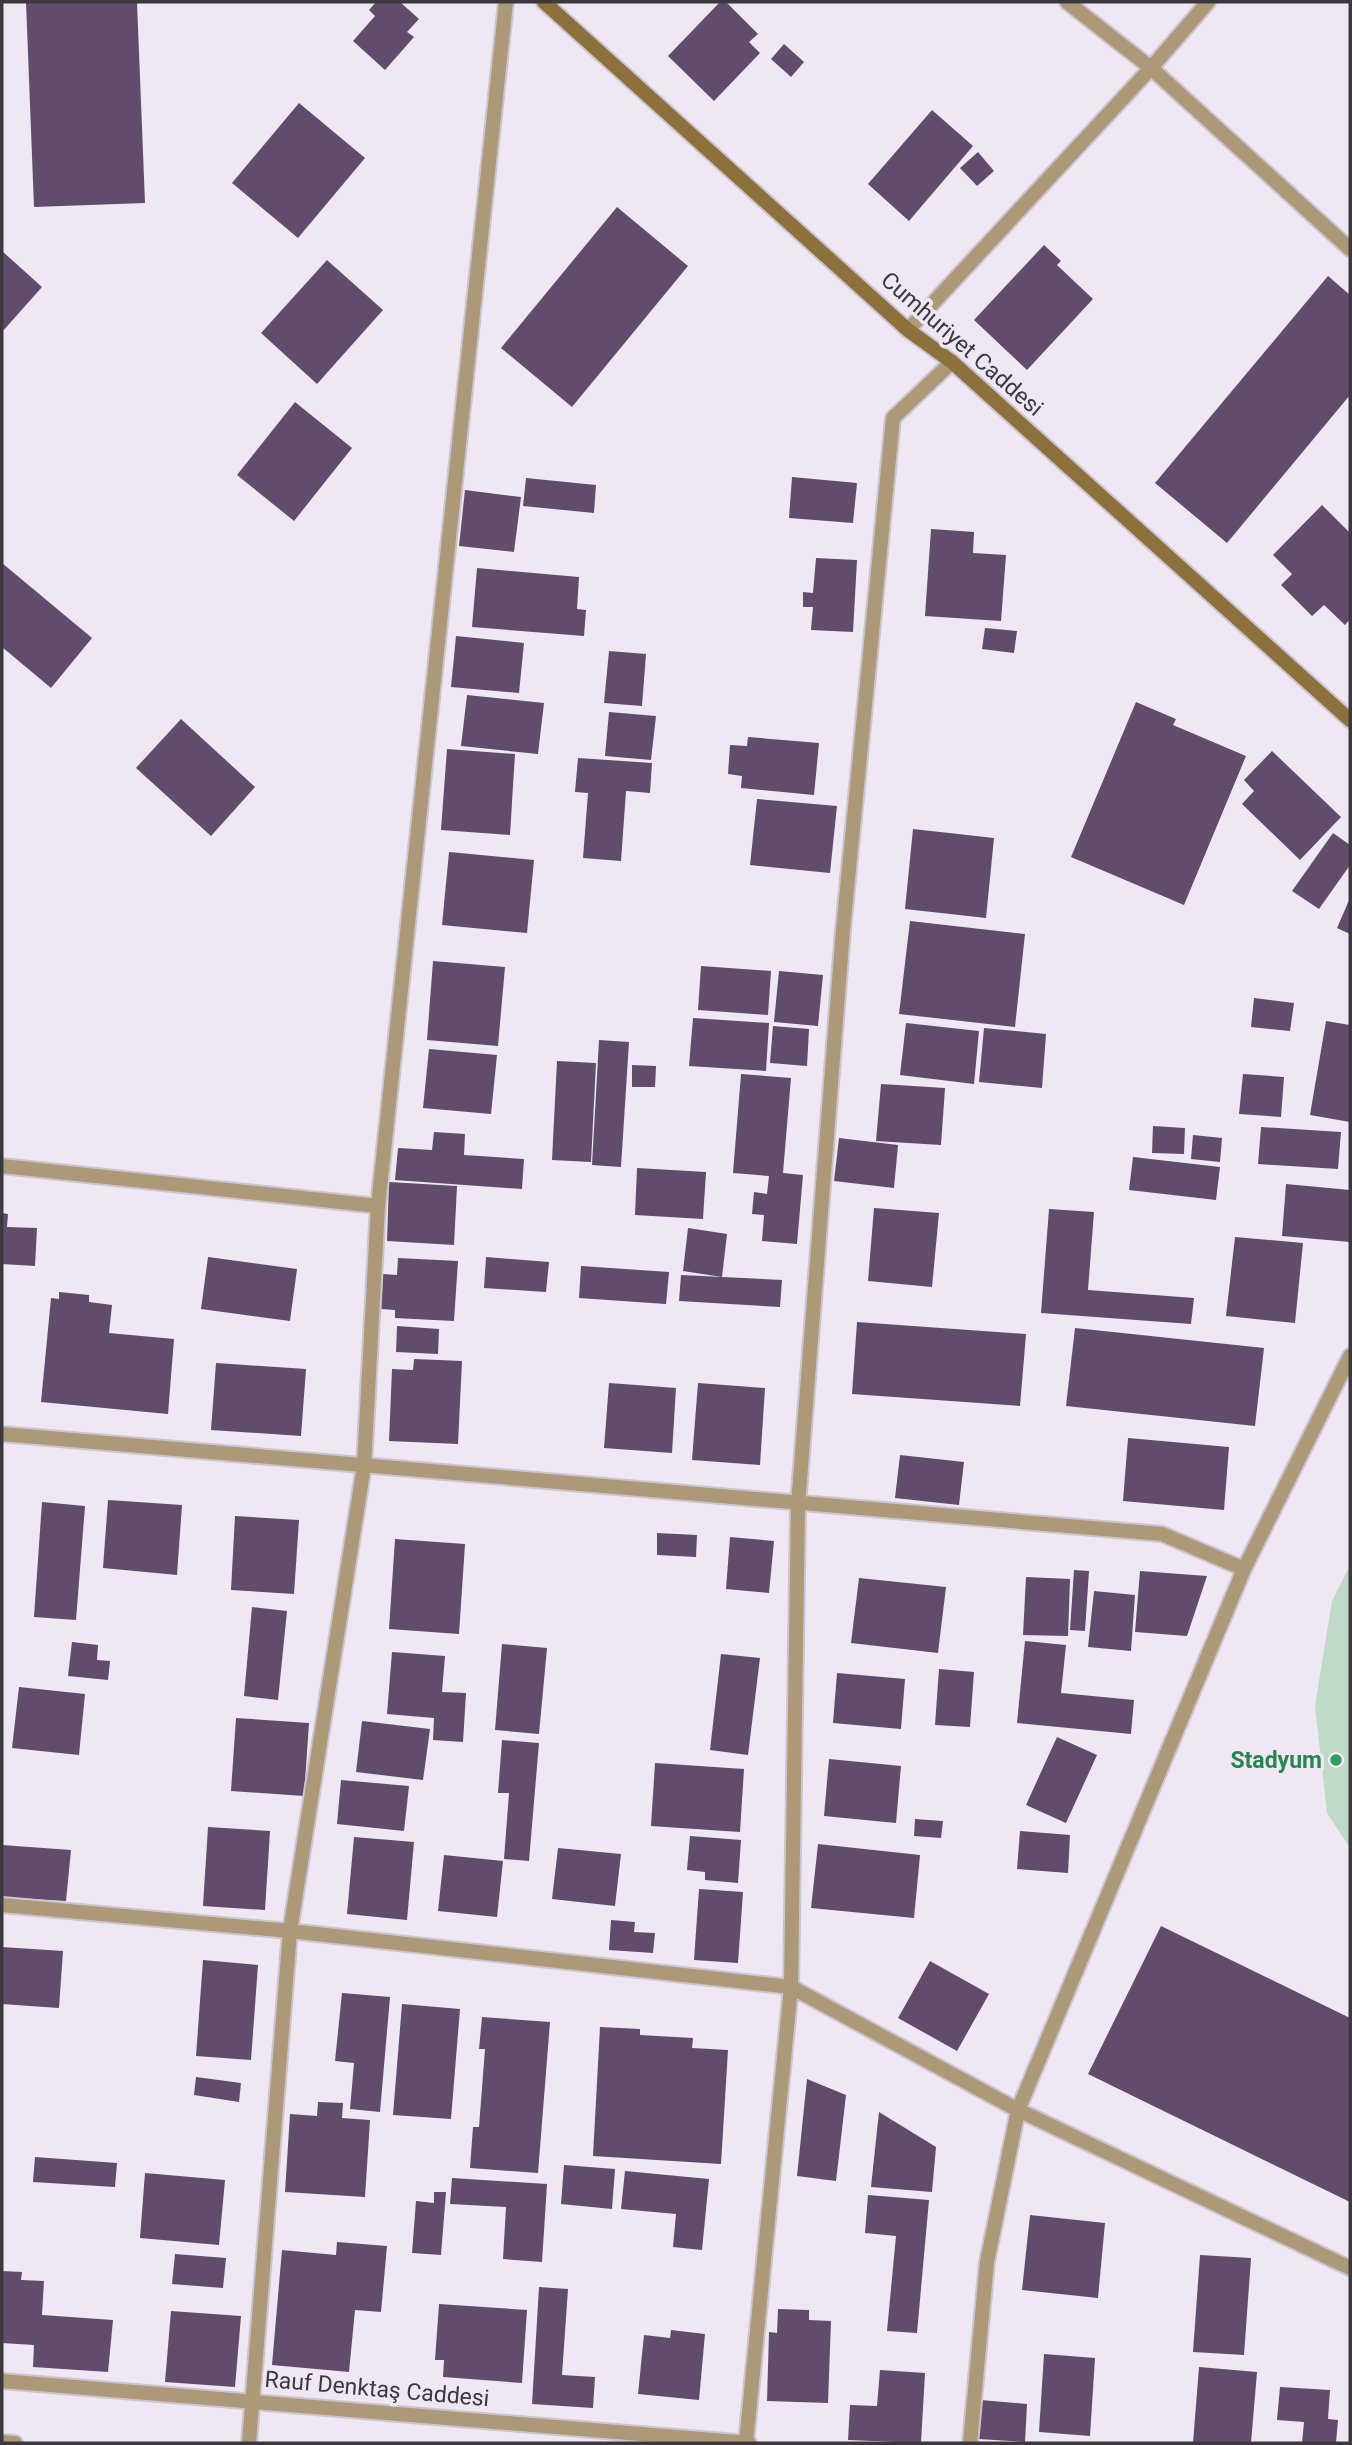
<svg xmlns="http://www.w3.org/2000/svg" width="1352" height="2445" font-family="Roboto,sans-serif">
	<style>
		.green { fill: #c0dac8 }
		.building { fill: #614c6b }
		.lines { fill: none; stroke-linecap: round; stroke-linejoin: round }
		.minor-casing { stroke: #ccc4d0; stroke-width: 18 }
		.tertiary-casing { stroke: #ccc4d0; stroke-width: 18 }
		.secondary-casing { stroke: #ccc4d0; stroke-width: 18 }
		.minor { stroke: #ac9977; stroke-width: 14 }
		.tertiary { stroke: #ac9977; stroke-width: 14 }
		.secondary { stroke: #8c713d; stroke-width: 14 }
		.leisure-dot { fill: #2e9e5b; stroke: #f0e7f4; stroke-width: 2.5 }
		.labels { text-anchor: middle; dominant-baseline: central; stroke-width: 7; stroke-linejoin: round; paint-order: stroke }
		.street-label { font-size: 23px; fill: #3c393e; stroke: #f0e7f4 }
		.leisure-label { font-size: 23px; font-weight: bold; fill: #27864d; stroke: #f0e7f4; text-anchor: end }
	</style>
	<rect width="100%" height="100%" fill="#f0e7f4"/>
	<!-- green -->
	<polygon class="green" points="1350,1565 1350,1848 1327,1813 1315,1706 1332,1601"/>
	<!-- building -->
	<g class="building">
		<polygon points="26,2 137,2 145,203 34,207"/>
		<polygon points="376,2 400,2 419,19 407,32 414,37 385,70 353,41 375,16 369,10"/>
		<polygon points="720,2 726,2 758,34 749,42 760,53 714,101 668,56"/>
		<polygon points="784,44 804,62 791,77 771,59"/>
		<polygon points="299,103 365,158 298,238 232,183"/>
		<polygon points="932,110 973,146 909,221 868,184"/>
		<polygon points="978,152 994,171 977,186 960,168"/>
		<polygon points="617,207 688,266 572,407 501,348"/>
		<polygon points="1044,245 1061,261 1057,265 1093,299 1027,370 974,320"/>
		<polygon points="2,251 42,287 2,332"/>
		<polygon points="327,260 383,310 317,384 261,333"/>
		<polygon points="1328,276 1350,295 1350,395 1227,543 1155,483"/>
		<polygon points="295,402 352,448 294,521 237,475"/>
		<polygon points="792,477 857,483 853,523 789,518"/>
		<polygon points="526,478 596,485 594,513 523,506"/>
		<polygon points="465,490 521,497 514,552 459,546"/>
		<polygon points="1322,505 1350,533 1350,619 1345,625 1324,605 1312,616 1281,585 1292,574 1273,555"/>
		<polygon points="931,529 974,532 973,553 1006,555 1001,621 925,616"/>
		<polygon points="816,558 857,560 853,632 811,630 813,607 803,607 803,592 813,593"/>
		<polygon points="2,563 92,638 51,688 2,647"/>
		<polygon points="477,568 579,577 577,609 586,610 584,636 472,627"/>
		<polygon points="985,628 1017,631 1014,653 982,649"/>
		<polygon points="456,636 524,643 519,693 451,687"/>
		<polygon points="609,651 646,654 642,706 604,703"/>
		<polygon points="467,695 544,703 538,754 461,746"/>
		<polygon points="1136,702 1176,719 1173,725 1246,756 1184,905 1071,857"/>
		<polygon points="609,712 656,716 651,760 605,756"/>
		<polygon points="181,719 255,787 211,836 136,768"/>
		<polygon points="748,737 819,743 814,795 741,788 742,776 728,774 730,745 747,746"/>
		<polygon points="447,749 515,754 510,835 441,830"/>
		<polygon points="1272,751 1341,817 1300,860 1242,804 1254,791 1244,780"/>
		<polygon points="578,758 652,763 650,793 626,791 621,861 583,858 588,793 575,792"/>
		<polygon points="757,799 837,806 830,873 750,865"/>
		<polygon points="913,829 994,838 986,918 905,909"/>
		<polygon points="1333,833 1350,845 1350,865 1319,909 1292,891"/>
		<polygon points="449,852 534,860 527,933 442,925"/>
		<polygon points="1350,898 1350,934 1337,928"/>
		<polygon points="910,921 1025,934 1015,1027 899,1014"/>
		<polygon points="433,961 505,967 498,1046 427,1040"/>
		<polygon points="701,966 771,971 768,1015 698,1010"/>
		<polygon points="779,971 823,975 818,1026 774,1022"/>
		<polygon points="1254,998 1294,1003 1290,1031 1251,1027"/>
		<polygon points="693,1018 769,1023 766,1071 689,1066"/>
		<polygon points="1326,1021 1350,1025 1350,1122 1310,1115"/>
		<polygon points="906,1023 979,1031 974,1084 900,1075"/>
		<polygon points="773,1026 809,1029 807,1066 770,1063"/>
		<polygon points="984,1028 1046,1034 1042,1088 979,1082"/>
		<polygon points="599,1040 629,1042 621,1167 592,1165"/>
		<polygon points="429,1049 497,1055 491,1114 423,1108"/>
		<polygon points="557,1061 596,1063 591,1162 552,1160"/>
		<polygon points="632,1065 656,1066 655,1087 632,1087"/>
		<polygon points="741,1074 791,1078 783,1173 803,1175 797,1244 762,1241 764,1215 752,1214 754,1192 767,1194 769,1176 733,1173"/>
		<polygon points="1243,1074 1284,1077 1281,1117 1239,1114"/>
		<polygon points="881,1084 945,1088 941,1145 876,1141"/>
		<polygon points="1153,1126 1185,1128 1184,1154 1152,1153"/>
		<polygon points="1261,1127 1341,1132 1338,1169 1258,1164"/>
		<polygon points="434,1132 465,1134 464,1155 524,1159 522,1189 395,1180 398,1148 432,1150"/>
		<polygon points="1193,1135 1222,1138 1220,1162 1191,1159"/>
		<polygon points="839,1138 898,1145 894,1188 834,1181"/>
		<polygon points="1133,1157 1220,1167 1216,1200 1129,1190"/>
		<polygon points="637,1168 706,1172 703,1219 635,1215"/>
		<polygon points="389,1182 457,1186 454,1245 387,1241"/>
		<polygon points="1286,1184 1350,1190 1350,1242 1282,1236"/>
		<polygon points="874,1208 939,1213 932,1287 868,1281"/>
		<polygon points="1049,1209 1094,1212 1088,1290 1194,1298 1191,1324 1041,1313"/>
		<polygon points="2,1213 8,1214 7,1227 37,1228 35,1266 2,1264"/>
		<polygon points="688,1228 727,1234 722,1277 683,1271"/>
		<polygon points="1235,1237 1303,1243 1295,1323 1226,1316"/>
		<polygon points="208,1257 297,1269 290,1321 201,1309"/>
		<polygon points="486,1257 549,1262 546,1292 484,1288"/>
		<polygon points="398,1258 458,1261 454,1321 395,1318 395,1310 381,1309 383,1274 397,1275"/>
		<polygon points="581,1266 669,1272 666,1304 579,1298"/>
		<polygon points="681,1275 782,1280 780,1307 679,1301"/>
		<polygon points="59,1292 89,1295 89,1302 112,1305 109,1333 174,1339 168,1414 41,1402 51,1298 59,1299"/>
		<polygon points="857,1322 1026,1334 1020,1406 852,1394"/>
		<polygon points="397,1326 439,1329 438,1354 396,1352"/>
		<polygon points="1075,1328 1264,1348 1255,1426 1066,1406"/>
		<polygon points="414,1359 462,1361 458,1444 389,1441 392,1369 413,1370"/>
		<polygon points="216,1363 306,1369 301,1436 211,1430"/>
		<polygon points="609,1383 676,1388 672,1453 604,1448"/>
		<polygon points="698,1383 765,1388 760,1465 692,1460"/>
		<polygon points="1128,1438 1229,1447 1224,1510 1123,1501"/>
		<polygon points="900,1455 964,1462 959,1505 895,1498"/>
		<polygon points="108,1500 182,1505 177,1575 103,1568"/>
		<polygon points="42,1502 85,1506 76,1620 34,1617"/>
		<polygon points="235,1516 299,1520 294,1594 231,1590"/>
		<polygon points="657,1533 697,1535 696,1557 657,1555"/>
		<polygon points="730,1537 774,1541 769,1593 726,1589"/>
		<polygon points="395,1539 465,1544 459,1634 389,1629"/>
		<polygon points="1074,1570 1089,1571 1085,1631 1070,1630"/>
		<polygon points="1140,1571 1207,1576 1187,1636 1135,1632"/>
		<polygon points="1026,1577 1070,1579 1068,1636 1023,1635"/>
		<polygon points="859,1578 946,1587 938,1653 851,1643"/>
		<polygon points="1094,1591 1135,1595 1131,1651 1088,1647"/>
		<polygon points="252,1607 287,1611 278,1700 244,1696"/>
		<polygon points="1025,1641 1066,1645 1061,1693 1134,1700 1131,1734 1017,1723"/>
		<polygon points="72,1642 98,1645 97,1660 110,1661 108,1680 68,1676"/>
		<polygon points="502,1644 547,1648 539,1734 495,1730"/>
		<polygon points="392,1652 445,1656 442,1692 466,1693 463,1742 433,1740 434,1718 387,1714"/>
		<polygon points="721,1654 760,1658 748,1755 710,1750"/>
		<polygon points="939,1669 974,1672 970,1727 935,1725"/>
		<polygon points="837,1673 905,1679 901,1729 833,1723"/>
		<polygon points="19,1687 85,1694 79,1755 12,1748"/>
		<polygon points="236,1718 309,1723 304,1796 231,1791"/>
		<polygon points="362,1721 430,1729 423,1780 356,1772"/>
		<polygon points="1057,1737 1097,1755 1066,1823 1026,1805"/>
		<polygon points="502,1740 539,1743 529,1861 504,1859 509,1793 498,1793"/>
		<polygon points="829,1759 901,1766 896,1823 824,1816"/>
		<polygon points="655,1763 744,1769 740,1832 651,1826"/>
		<polygon points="341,1780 409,1786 404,1831 337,1824"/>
		<polygon points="915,1819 943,1821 941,1838 914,1836"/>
		<polygon points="208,1827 270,1831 265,1910 203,1906"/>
		<polygon points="1020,1831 1070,1835 1068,1873 1017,1869"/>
		<polygon points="690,1836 741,1840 738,1883 705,1880 705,1872 687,1870"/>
		<polygon points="354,1837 414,1842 407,1920 347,1914"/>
		<polygon points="818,1844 920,1855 914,1918 811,1908"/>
		<polygon points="2,1845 71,1850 66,1901 2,1897"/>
		<polygon points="558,1848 621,1854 615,1906 552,1899"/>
		<polygon points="444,1855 503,1861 497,1917 438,1911"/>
		<polygon points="699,1889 743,1892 738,1963 694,1960"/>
		<polygon points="611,1920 635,1922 634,1932 655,1933 653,1953 609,1950"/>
		<polygon points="1161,1926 1350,2018 1350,2202 1088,2074"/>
		<polygon points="2,1947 63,1951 59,2008 2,2004"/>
		<polygon points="203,1960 258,1965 251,2060 196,2056"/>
		<polygon points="930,1961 989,1994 957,2051 898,2018"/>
		<polygon points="342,1993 390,1997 380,2112 350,2109 354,2063 335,2061"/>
		<polygon points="402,2004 460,2009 451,2119 393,2115"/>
		<polygon points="482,2017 550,2022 538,2173 470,2168 473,2127 479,2127 485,2049 479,2049"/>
		<polygon points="600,2027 640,2029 640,2035 693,2038 692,2048 728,2050 721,2164 593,2156"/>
		<polygon points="196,2077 241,2083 239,2102 194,2095"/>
		<polygon points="807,2079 846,2095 836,2181 797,2176"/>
		<polygon points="318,2102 343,2103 342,2118 370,2120 365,2197 285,2192 290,2114 317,2116"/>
		<polygon points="879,2112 936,2147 932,2192 871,2187"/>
		<polygon points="35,2157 117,2163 115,2187 33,2182"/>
		<polygon points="564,2165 615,2169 612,2209 561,2204"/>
		<polygon points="625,2171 709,2179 702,2250 673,2247 676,2214 621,2209"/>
		<polygon points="145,2173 225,2180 219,2245 140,2238"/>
		<polygon points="452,2178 547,2184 542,2262 503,2259 506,2207 450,2204"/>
		<polygon points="434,2192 446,2192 441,2255 412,2253 416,2201 434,2203"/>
		<polygon points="868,2195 929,2200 917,2333 887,2331 896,2236 865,2233"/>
		<polygon points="1030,2215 1105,2223 1098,2298 1022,2290"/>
		<polygon points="337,2242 387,2246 381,2312 355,2310 349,2372 272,2365 282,2250 336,2255"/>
		<polygon points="175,2254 226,2258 223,2288 172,2284"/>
		<polygon points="1200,2255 1251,2258 1244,2355 1193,2352"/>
		<polygon points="2,2271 22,2272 21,2280 44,2281 42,2315 113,2320 108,2372 33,2367 34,2345 2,2343"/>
		<polygon points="539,2287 568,2289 562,2375 595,2377 593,2408 532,2404"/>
		<polygon points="439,2304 527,2310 522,2383 443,2377 444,2360 435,2360"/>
		<polygon points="778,2309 809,2310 809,2320 831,2321 828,2403 767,2401 769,2332 777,2333"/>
		<polygon points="171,2311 241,2316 235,2387 165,2382"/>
		<polygon points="671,2330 705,2334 699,2400 638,2394 644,2335 670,2338"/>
		<polygon points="1044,2354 1095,2358 1090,2436 1039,2432"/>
		<polygon points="1199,2367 1257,2372 1251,2443 1193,2443"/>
		<polygon points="880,2370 925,2373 921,2443 848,2440 850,2405 877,2406"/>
		<polygon points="1280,2387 1330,2390 1328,2419 1338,2420 1336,2443 1302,2443 1304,2422 1277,2420"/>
		<polygon points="981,2400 1027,2404 1025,2442 979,2439"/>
	</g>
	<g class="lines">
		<defs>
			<g id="minor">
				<polyline points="1067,2 1151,68 1350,249"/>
				<polyline points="908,330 1151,68 1208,2"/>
				<polyline points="2,1166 378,1206"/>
				<polyline points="2,1434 1162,1534 1244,1569"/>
				<polyline points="2,1905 290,1931 791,1987 1018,2110 1350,2268"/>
				<polyline points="249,2443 290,1931 364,1466 378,1206 506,2"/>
				<polyline points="746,2443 791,1987 798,1505 843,930 893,418 952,362"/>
				<polyline points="970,2443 987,2262 1018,2110 1244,1569 1350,1356"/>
			</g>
			<g id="tertiary">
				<polyline points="2,2381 749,2443"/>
				<polyline points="2,2442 15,2443"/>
			</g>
			<polyline id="secondary" points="544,2 908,330 952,362 1350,720"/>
		</defs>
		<!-- minor casing -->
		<use href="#minor" class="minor-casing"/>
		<!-- tertiary casing -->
		<use href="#tertiary" class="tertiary-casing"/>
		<!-- secondary casing -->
		<use href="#secondary" class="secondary-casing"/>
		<!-- minor -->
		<use href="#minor" class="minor"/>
		<!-- tertiary -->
		<use href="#tertiary" class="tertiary"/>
		<!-- secondary -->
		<use href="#secondary" class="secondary"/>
	</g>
	<!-- markers -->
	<circle class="leisure-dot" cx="1336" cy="1760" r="7"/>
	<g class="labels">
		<!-- street labels -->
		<g class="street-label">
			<text transform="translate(962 344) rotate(41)">Cumhuriyet Caddesi</text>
			<text transform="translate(377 2389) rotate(5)">Rauf Denktaş Caddesi</text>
		</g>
		<!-- leisure labels -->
		<g class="leisure-label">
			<text x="1322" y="1760">Stadyum</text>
		</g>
	</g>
	<!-- border -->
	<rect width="1352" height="2445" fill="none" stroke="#3c393e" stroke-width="7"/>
</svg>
